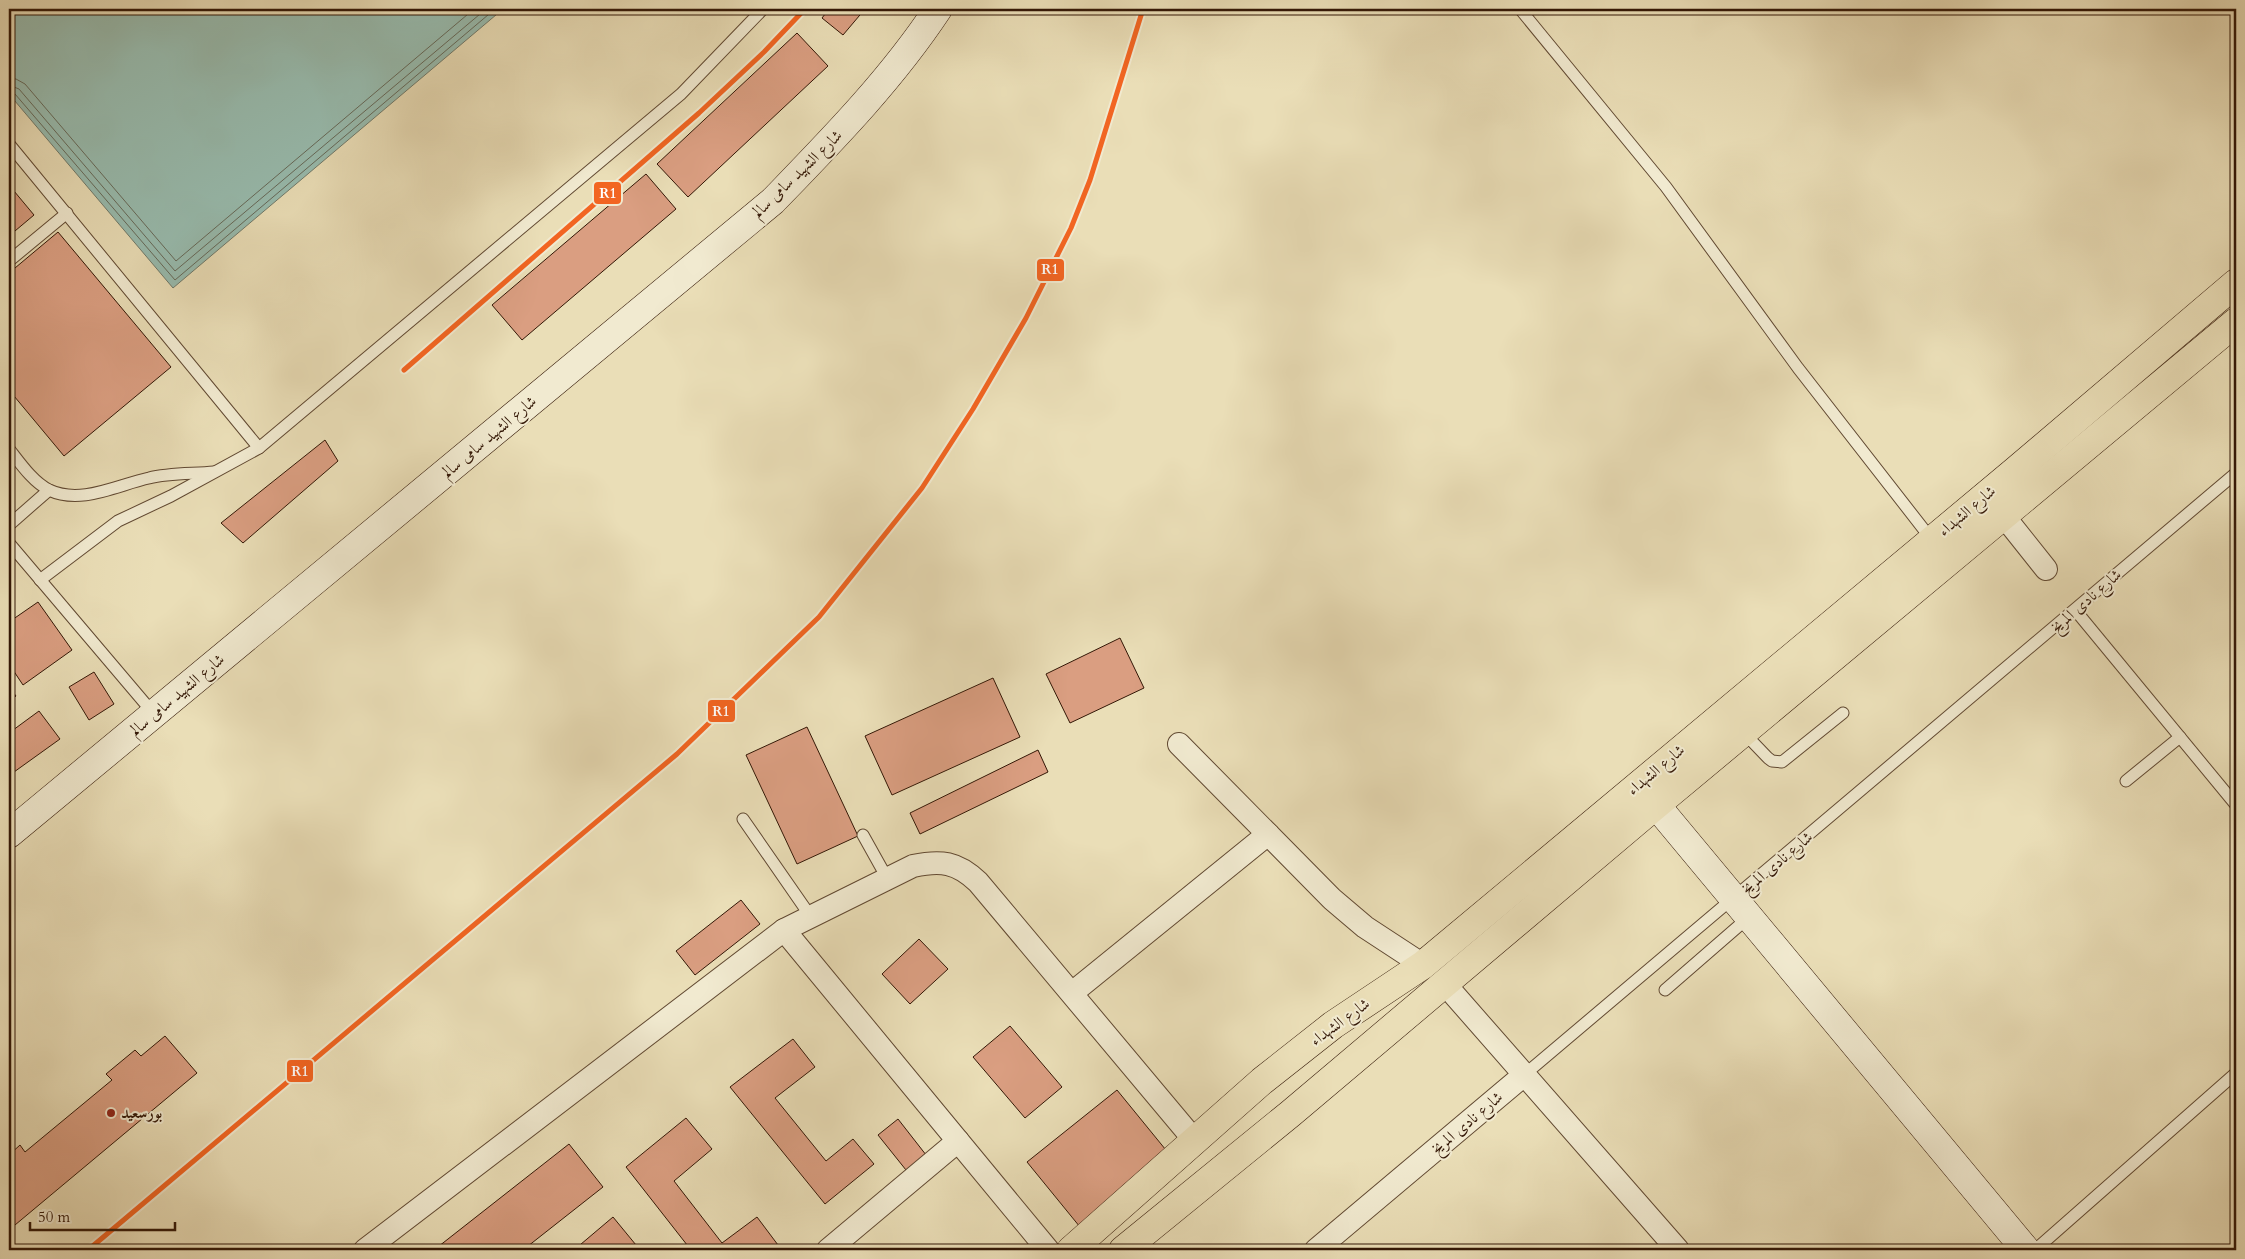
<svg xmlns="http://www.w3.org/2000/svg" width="2245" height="1259" font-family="Cardo,Amiri,serif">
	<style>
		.water { fill: #98bcaf; stroke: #707a6b }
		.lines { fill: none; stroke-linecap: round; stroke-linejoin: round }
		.shore { stroke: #666a5a; stroke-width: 1 }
		.building { fill: #da9e81; stroke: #331706 }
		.lane-casing { stroke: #614932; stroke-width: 13 }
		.street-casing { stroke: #614932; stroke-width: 24 }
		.secondary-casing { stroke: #331706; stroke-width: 29 }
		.highway-casing { stroke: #331706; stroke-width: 29 }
		.lane { stroke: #f1ead0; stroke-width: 11 }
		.street { stroke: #f1ead0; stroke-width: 22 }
		.secondary { stroke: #f1ead0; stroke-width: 28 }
		.highway { stroke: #eadeb7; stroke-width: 28 }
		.rail-1-casing { stroke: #f1ead0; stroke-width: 9 }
		.rail-1 { stroke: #f26522; stroke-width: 5 }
		.poi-dot { fill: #8f2418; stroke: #f1ead0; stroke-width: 2 }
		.labels { text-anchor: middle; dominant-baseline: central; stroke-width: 4; stroke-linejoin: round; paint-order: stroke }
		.street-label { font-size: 16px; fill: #331706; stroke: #f1ead0 }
		.poi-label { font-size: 16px; font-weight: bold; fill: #331706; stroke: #f1ead0; text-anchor: start }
		.line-badge { stroke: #f1ead0; stroke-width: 2 }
		.badge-label { font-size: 14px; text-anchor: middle; font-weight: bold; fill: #fff }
	</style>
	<rect width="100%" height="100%" fill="#eadeb7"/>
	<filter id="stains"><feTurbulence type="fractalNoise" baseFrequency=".004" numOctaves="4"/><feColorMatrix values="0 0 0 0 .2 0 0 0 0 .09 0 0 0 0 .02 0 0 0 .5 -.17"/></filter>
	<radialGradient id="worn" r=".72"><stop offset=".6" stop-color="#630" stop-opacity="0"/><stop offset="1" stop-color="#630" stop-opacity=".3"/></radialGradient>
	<!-- water -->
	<polygon class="water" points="9,9 503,9 173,288 9,94"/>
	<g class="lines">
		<!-- shore -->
		<g class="shore">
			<polyline points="9,78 16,79 25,84 176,261 474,9"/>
			<polyline points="9,85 19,89 175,271 486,9"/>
			<polyline points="9,92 15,94 175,280 495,9"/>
		</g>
	</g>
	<!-- building -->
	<g class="building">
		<polygon points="829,9 865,9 843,35 822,18"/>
		<polygon points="797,33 828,66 688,197 657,164"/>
		<polygon points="646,174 676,209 522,340 492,305"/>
		<polygon points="9,185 34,215 9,236"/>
		<polygon points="58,232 171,367 64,456 9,390 9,273"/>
		<polygon points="325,440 338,461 243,543 221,523"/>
		<polygon points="38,602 72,650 23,685 9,664 9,622"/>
		<polygon points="1120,638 1144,688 1070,723 1046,674"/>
		<polygon points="94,672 114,704 89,720 69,687"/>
		<polygon points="993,678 1020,737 892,795 865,736"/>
		<polygon points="9,687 16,696 9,702"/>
		<polygon points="39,711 60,739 14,772 9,765 9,733"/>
		<polygon points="807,727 858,836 797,864 746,755"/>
		<polygon points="1038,750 1048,772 920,834 910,813"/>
		<polygon points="741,900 760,924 695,975 676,951"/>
		<polygon points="919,939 948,969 910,1004 882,974"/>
		<polygon points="1010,1026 1062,1087 1025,1118 973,1057"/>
		<polygon points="165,1036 197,1073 9,1230 9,1155 20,1145 25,1152 112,1080 106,1074 135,1050 141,1056"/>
		<polygon points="793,1039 815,1067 775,1098 826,1161 853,1139 874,1164 825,1204 730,1087"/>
		<polygon points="1117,1090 1170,1155 1080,1227 1027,1162"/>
		<polygon points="686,1118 712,1149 674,1181 722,1243 757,1217 778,1245 771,1250 691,1250 626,1167"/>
		<polygon points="898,1119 930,1160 910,1175 878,1135"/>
		<polygon points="569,1144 603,1187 523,1250 434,1250"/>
		<polygon points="613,1217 636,1245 630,1250 574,1250"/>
	</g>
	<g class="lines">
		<defs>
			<g id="lane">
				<polyline points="1520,9 1666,187 1798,368 1932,540"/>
				<polyline points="9,144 259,448"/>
				<polyline points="9,261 67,213"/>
				<path d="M9 449C20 463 33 482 49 490 81 505 117 485 149 478 169 473 193 474 214 472"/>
				<polyline points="9,525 49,490"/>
				<polyline points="9,543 154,714"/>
				<polyline points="40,580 118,521 171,496 259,448 681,94 763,9"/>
				<polyline points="2076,611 2236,805"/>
				<polyline points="1743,732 1768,758 1772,761 1782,762 1843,713"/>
				<polyline points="2126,781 2180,737"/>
				<polyline points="743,819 811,917"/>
				<polyline points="863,835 887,878"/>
				<polyline points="1665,990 1749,917"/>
				<polyline points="1524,1075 2236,473"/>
				<polyline points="2035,1250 2236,1073"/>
			</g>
			<g id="street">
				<polyline points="2003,515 2046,569"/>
				<polyline points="1179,744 1332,899 1365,927 1423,965"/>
				<polyline points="784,930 958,1141"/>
				<polyline points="1444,983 1678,1250"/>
				<polyline points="1072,993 1268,834"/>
				<path d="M365 1250 784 930 913 866C941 860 957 862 978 882L1195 1141"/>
				<polyline points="828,1250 958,1141 1048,1250"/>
				<polyline points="1316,1250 1524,1075"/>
			</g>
			<g id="secondary">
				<polyline points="1641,787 2026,1250"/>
				<path d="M9 834 773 201C832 140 891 80 938 9"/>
			</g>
			<g id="highway">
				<polyline points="1071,1250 1262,1081 1333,1025 1423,965 2015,471 2236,283"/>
				<polyline points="1123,1250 1290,1114 1656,805 2236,322"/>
			</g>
		</defs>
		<!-- lane casing -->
		<use href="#lane" class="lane-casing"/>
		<!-- street casing -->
		<use href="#street" class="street-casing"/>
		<!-- secondary casing -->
		<use href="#secondary" class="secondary-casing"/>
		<!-- highway casing -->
		<use href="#highway" class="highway-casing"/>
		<!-- lane -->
		<use href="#lane" class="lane"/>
		<!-- street -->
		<use href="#street" class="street"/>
		<!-- secondary -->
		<use href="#secondary" class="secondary"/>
		<!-- highway -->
		<use href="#highway" class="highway"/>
		<defs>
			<g id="rail-1">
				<polyline points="404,370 699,113 764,52 805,9"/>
				<polyline points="88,1250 677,754 819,617 922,488 973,409 1026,318 1071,228 1090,180 1143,9"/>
			</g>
		</defs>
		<!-- rail-1 casing -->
		<use href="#rail-1" class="rail-1-casing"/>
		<!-- rail-1 -->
		<use href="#rail-1" class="rail-1"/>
	</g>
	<!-- markers -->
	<circle class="poi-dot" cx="111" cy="1113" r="5"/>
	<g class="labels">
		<!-- street labels -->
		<g class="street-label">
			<text transform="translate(797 174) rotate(-44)">شارع الشهيد سامى سالم</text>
			<text transform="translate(489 437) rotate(-40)">شارع الشهيد سامى سالم</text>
			<text transform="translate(1967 511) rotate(-40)">شارع الشهداء</text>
			<text transform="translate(2086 601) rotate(-41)">شارع نادى المريخ</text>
			<text transform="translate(177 695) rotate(-40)">شارع الشهيد سامى سالم</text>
			<text transform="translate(1656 770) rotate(-40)">شارع الشهداء</text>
			<text transform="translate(1777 863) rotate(-40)">شارع نادى المريخ</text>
			<text transform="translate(1340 1022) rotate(-36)">شارع الشهداء</text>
			<text transform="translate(1467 1123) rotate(-40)">شارع نادى المريخ</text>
		</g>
		<!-- poi labels -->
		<g class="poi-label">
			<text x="121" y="1113">بورسعيد</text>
		</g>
	</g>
	<g class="line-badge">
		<rect x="593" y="181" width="29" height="24" rx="5" fill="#f26522"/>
		<rect x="1036" y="258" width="29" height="24" rx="5" fill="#f26522"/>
		<rect x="707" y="699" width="29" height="24" rx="5" fill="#f26522"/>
		<rect x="286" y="1059" width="28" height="24" rx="5" fill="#f26522"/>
	</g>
	<g class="badge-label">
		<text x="608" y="198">R1</text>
		<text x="1050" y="274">R1</text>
		<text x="721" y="716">R1</text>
		<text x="300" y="1076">R1</text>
	</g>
	<!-- margin -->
	<rect width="2245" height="1259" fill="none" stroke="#eadeb7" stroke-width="30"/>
	<rect x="10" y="10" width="2225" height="1239" fill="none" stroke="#331706" stroke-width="2.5"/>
	<rect x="15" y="15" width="2215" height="1229" fill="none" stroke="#331706"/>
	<!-- scale -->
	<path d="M30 1222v8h145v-8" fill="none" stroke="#331706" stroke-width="2.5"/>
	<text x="38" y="1222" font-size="15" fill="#331706" stroke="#f1ead0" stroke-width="4" paint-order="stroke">50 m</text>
	<rect width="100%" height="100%" filter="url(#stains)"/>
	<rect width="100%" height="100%" fill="url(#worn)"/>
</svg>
